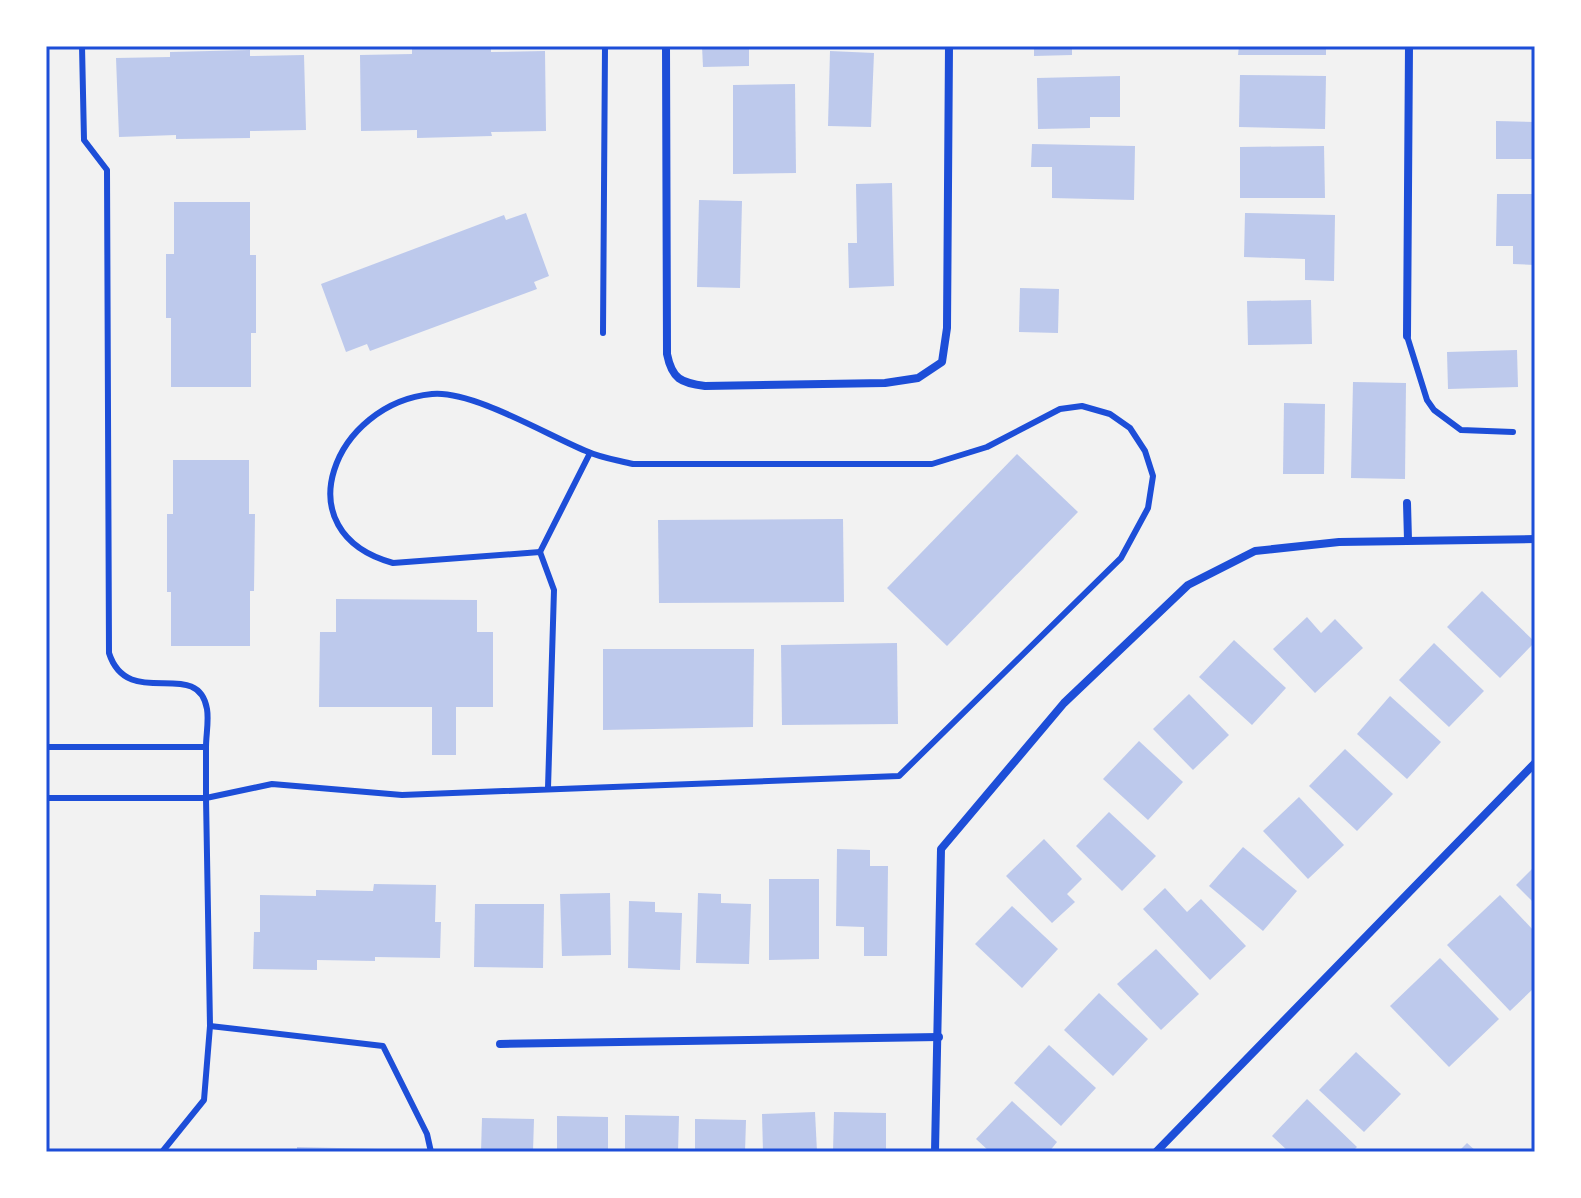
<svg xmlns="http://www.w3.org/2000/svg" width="1581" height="1198" font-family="'IBM Plex Serif',serif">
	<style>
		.building { fill: #bdc9ec }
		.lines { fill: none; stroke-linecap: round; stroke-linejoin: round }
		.service { stroke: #1d4ed8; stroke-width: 6 }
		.minor { stroke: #1d4ed8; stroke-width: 8 }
		.neatline { fill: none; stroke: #1d4ed8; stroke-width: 3 }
	</style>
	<rect width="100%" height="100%" fill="#f2f2f2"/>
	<!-- building -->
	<g class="building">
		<polygon points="702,46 749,46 749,66 703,67"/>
		<polygon points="1034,46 1072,46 1072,55 1034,56"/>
		<polygon points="1239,46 1326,46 1326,55 1238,55"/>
		<polygon points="491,47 491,52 545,51 546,131 491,132 492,136 417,138 417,130 361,131 360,55 412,54 412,49"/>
		<polygon points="250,50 250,56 304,55 306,130 250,131 250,138 176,139 176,135 119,137 116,58 170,57 170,52"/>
		<polygon points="830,51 874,53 871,127 828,126"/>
		<polygon points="1240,75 1326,76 1325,129 1239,127"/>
		<polygon points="1120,76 1120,117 1090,117 1090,128 1038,129 1037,78"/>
		<polygon points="795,84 796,173 733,174 733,85"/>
		<polygon points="1496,121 1535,122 1535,159 1496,159"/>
		<polygon points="1032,144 1135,146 1134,200 1052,198 1052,167 1031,167"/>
		<polygon points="1324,146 1325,198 1240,198 1240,147"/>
		<polygon points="892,183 894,286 849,288 848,243 857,243 856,184"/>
		<polygon points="1497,194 1535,194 1535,265 1513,264 1513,246 1496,246"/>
		<polygon points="699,200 742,201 740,288 697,287"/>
		<polygon points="174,202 250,202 250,255 256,255 256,333 251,333 251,387 171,387 171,318 166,318 166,254 174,254"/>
		<polygon points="526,213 549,276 534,282 537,289 370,351 367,344 346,352 321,284 504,215 506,220"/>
		<polygon points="1245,213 1335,215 1334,281 1305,280 1305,259 1244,257"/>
		<polygon points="1020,288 1059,289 1058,333 1019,332"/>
		<polygon points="1311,300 1312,344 1248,345 1247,301"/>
		<polygon points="1517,350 1518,387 1448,389 1447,352"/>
		<polygon points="1353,382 1406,383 1405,479 1351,478"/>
		<polygon points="1284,403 1325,404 1324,474 1283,474"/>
		<polygon points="1017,454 1078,512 947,646 887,588"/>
		<polygon points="173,460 249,460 249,514 255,514 254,591 250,591 250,646 171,646 171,592 167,592 167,514 173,514"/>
		<polygon points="843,519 844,602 659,603 658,520"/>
		<polygon points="1482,591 1535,642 1500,678 1447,627"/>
		<polygon points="336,599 477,600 477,632 493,632 493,707 456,707 456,755 432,755 432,707 319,707 320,632 336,632"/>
		<polygon points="1307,617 1321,633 1335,619 1363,648 1315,693 1273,649"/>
		<polygon points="1234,640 1286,688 1252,725 1199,677"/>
		<polygon points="897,643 898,724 782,725 781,645"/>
		<polygon points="1434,643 1484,691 1449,727 1399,680"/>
		<polygon points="603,649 754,649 753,727 603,730"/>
		<polygon points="1189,694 1229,735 1193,770 1153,729"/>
		<polygon points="1390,696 1441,742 1407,779 1357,734"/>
		<polygon points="1139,741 1183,782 1148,820 1103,779"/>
		<polygon points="1345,749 1393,794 1357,831 1309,786"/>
		<polygon points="1299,797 1344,845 1308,879 1263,831"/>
		<polygon points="1109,812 1156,856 1122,891 1076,846"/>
		<polygon points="1044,839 1082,879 1067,894 1075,902 1052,923 1006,876"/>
		<polygon points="1243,847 1297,891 1263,931 1209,886"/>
		<polygon points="837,849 870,850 870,866 888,866 887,956 864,956 864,927 836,926"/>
		<polygon points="1535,866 1535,904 1516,885"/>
		<polygon points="769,879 819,879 819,959 769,960"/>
		<polygon points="374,884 436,885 435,922 441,922 440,958 375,957 375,961 317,960 317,970 253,969 254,932 260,932 260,895 316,896 316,890 373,891"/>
		<polygon points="1165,888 1187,912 1201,899 1246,946 1210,980 1143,909"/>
		<polygon points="610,893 611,955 562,956 560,894"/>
		<polygon points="698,893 721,894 721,903 751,904 749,964 696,963"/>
		<polygon points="1500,895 1535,932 1535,987 1510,1011 1447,945"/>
		<polygon points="629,901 655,902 655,912 682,913 680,970 628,968"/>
		<polygon points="475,904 544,904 543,968 474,967"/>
		<polygon points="1012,906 1058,949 1022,988 975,944"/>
		<polygon points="1156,949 1199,994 1161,1030 1117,984"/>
		<polygon points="1440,958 1499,1019 1449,1067 1390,1006"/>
		<polygon points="1099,993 1148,1039 1113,1076 1064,1030"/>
		<polygon points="1049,1045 1096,1088 1061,1126 1014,1083"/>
		<polygon points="1356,1052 1401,1094 1364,1132 1319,1090"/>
		<polygon points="1307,1099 1357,1147 1352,1152 1289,1152 1272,1136"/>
		<polygon points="1012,1101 1057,1142 1049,1152 990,1152 976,1139"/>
		<polygon points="815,1112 817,1152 763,1152 762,1114"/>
		<polygon points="834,1112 886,1113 886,1152 833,1152"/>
		<polygon points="625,1115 679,1116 678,1152 625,1152"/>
		<polygon points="557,1116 608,1117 608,1152 557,1152"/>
		<polygon points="482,1118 534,1119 533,1152 481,1152"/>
		<polygon points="695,1119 746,1120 745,1152 695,1152"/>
		<polygon points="1467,1143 1477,1152 1458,1152"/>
		<polygon points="297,1147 378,1149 378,1152 297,1152"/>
	</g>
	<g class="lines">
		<!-- service -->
		<g class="service">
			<path d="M82 46 84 140 107 170 109 653C128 712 198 656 207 709 209 721 206 735 206 747"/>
			<polyline points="603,333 605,46"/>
			<polyline points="1407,336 1427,400 1434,410 1461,430 1513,432"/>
			<polyline points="540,552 590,453"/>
			<polyline points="46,747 206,747 206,798 46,798"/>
			<polyline points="210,1026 383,1046 427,1134 431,1152"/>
			<path d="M162 1152 204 1100 210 1026 206 798 272 784 402 795 899 776 1121 558 1148 508 1153 476 1145 451 1130 428 1110 414 1082 406 1060 409 987 447 932 464H633C617 460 601 458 586 451 547 435 472 390 432 394 335 403 281 532 393 563L540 552 554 590 548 788"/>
		</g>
		<!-- minor -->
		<g class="minor">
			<path d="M666 46 667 354C672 379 681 383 705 386L885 383 918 378 942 362 947 328 949 46"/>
			<polyline points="1407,336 1409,46"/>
			<polyline points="1407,503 1408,540"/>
			<polyline points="500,1044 939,1037"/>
			<polyline points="935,1152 941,849 1064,703 1188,585 1255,551 1339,542 1535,539"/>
			<polyline points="1156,1152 1535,763"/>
		</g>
	</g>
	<!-- border -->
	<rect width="1581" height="1198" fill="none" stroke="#ffffff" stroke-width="96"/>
	<rect x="48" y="48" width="1485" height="1102" class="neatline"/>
</svg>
